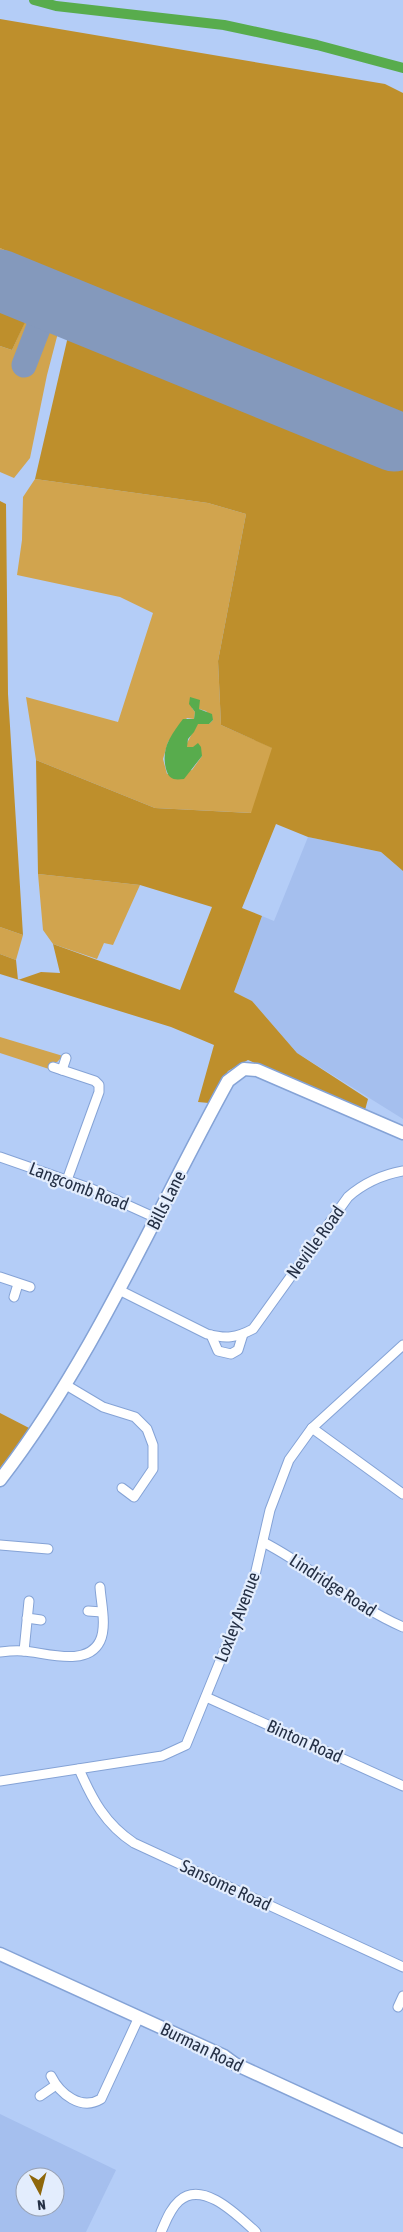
<svg xmlns="http://www.w3.org/2000/svg" width="403" height="2232" font-family="'Asap Condensed',sans-serif">
	<style>
		.built { fill: #a5bfee; fill-rule: evenodd }
		.green { fill: #d1a44e; fill-rule: evenodd }
		.forest { fill: #be8f2c }
		.water { fill: #58ac4d }
		.lines { fill: none; stroke-linecap: round; stroke-linejoin: round }
		.canal { stroke: #58ac4d; stroke-width: 10 }
		.taxiway { stroke: #8499bc; stroke-width: 25 }
		.runway { stroke: #8499bc; stroke-width: 61 }
		.street-casing { stroke: #85a3d6; stroke-width: 11 }
		.secondary-casing { stroke: #85a3d6; stroke-width: 15 }
		.street { stroke: #fff; stroke-width: 9 }
		.secondary { stroke: #fff; stroke-width: 12 }
		.labels { text-anchor: middle; dominant-baseline: central; stroke-width: 4.5; stroke-linejoin: round; paint-order: stroke }
		.street-label { font-size: 18px; fill: #253045; stroke: #e3edfd }
	</style>
	<rect width="100%" height="100%" fill="#b4cdf7"/>
	<!-- built -->
	<g class="built">
		<polygon points="308,837 381,852 403,871 403,1119 297,1053 252,1001 234,992 262,916 274,921"/>
		<path d="M0 2114 116 2170 86 2232H0ZM25 2177H55V2207H25Z"/>
	</g>
	<!-- green -->
	<g class="green">
		<polygon points="0,248 250,361 403,423 396,458 59,329 47,375 30,458 14,478 0,472 0,346 12,350 27,317 0,305"/>
		<path d="M35 479 208 503 246 514 218 661 221 725 273 748 252 813 155 808 36 760 26 697 118 722 153 613 120 597 17 575 22 540 23 497ZM199 705V709L206 711 213 720 209 724H197L186 745 187 748 193 747 202 756 192 770 167 774 163 759 168 742 187 718 194 719 195 712 192 708Z"/>
		<polygon points="38,874 140,885 113,945 104,943 97,959 53,944 43,930"/>
		<polygon points="0,927 23,935 16,960 0,954"/>
		<polygon points="0,1037 63,1056 57,1062 51,1062 49,1069 0,1053"/>
	</g>
	<!-- forest -->
	<g class="forest">
		<polygon points="0,19 385,84 403,93 403,423 250,361 0,248"/>
		<polygon points="0,305 28,316 12,350 0,346"/>
		<polygon points="69,332 395,458 403,426 403,871 381,852 308,837 276,824 242,908 262,916 234,992 252,1001 297,1053 368,1099 365,1110 248,1060 228,1071 209,1103 198,1102 214,1045 171,1027 0,974 0,954 16,960 18,980 41,972 60,973 53,944 180,990 212,907 140,885 38,874 36,760 155,808 251,813 272,748 221,725 218,661 246,514 208,503 35,479"/>
		<polygon points="0,501 6,504 8,694 23,935 0,927"/>
		<polygon points="0,1413 31,1429 0,1468"/>
	</g>
	<!-- water -->
	<path class="water" d="M190 697 200 700 199 709 212 714 213 720 209 724H198L194 732 188 739 187 747H193L198 743 201 747 202 756 184 779C174 780 169 780 166 769 161 749 170 736 183 719H194L195 712 189 704Z"/>
	<g class="lines">
		<!-- canal -->
		<polyline class="canal" points="34,0 56,6 224,25 317,45 403,68"/>
		<!-- taxiway -->
		<polyline class="taxiway" points="24,365 49,300"/>
		<!-- runway -->
		<polyline class="runway" points="0,280 394,441"/>
		<defs>
			<g id="street">
				<polyline points="53,1067 95,1081 99,1085 99,1092 67,1180"/>
				<polyline points="62,1070 66,1058"/>
				<polyline points="0,1157 92,1189 156,1218"/>
				<polyline points="0,1277 30,1287"/>
				<path d="M119 1290 207 1334C226 1339 236 1338 253 1329L348 1197C364 1183 381 1175 403 1171"/>
				<polyline points="14,1297 18,1284"/>
				<polyline points="211,1335 218,1351 231,1354 238,1350 243,1334"/>
				<polyline points="66,1385 103,1407 135,1417 147,1429 153,1445 153,1469 134,1497 122,1488"/>
				<polyline points="312,1428 403,1494"/>
				<path d="M263 1542C312 1567 352 1605 403 1627"/>
				<polyline points="0,1545 48,1549"/>
				<polyline points="88,1611 102,1612"/>
				<polyline points="27,1618 41,1620"/>
				<polyline points="24,1651 29,1601"/>
				<path d="M0 1652C8 1651 16 1650 23 1651 44 1652 87 1668 100 1641 107 1626 101 1603 100 1587"/>
				<polyline points="206,1697 403,1786"/>
				<path d="M79 1769C92 1799 105 1824 134 1843L403 1967"/>
				<polyline points="0,1781 162,1756 186,1745 255,1575 270,1510 289,1460 312,1428 403,1345"/>
				<polyline points="398,2007 403,1996"/>
				<path d="M51 2076C60 2094 81 2111 101 2099L139 2017"/>
				<polyline points="40,2096 56,2085"/>
				<path d="M161 2232C166 2221 170 2209 179 2201 203 2179 239 2217 256 2232"/>
			</g>
			<g id="secondary">
				<path d="M0 1480C94 1358 154 1215 228 1081L244 1069 257 1070 403 1133"/>
				<polyline points="0,1954 224,2056 235,2064 403,2141"/>
			</g>
		</defs>
		<!-- street casing -->
		<use href="#street" class="street-casing"/>
		<!-- secondary casing -->
		<use href="#secondary" class="secondary-casing"/>
		<!-- street -->
		<use href="#street" class="street"/>
		<!-- secondary -->
		<use href="#secondary" class="secondary"/>
	</g>
	<g class="labels">
		<!-- street labels -->
		<g class="street-label">
			<text transform="translate(79 1186) rotate(21)">Langcomb Road</text>
			<text transform="translate(166 1200) rotate(-63)">Bills Lane</text>
			<text transform="translate(315 1242) rotate(-54)">Neville Road</text>
			<text transform="translate(333 1585) rotate(33)">Lindridge Road</text>
			<text transform="translate(237 1617) rotate(-69)">Loxley Avenue</text>
			<text transform="translate(305 1741) rotate(24)">Binton Road</text>
			<text transform="translate(226 1885) rotate(25)">Sansome Road</text>
			<text transform="translate(202 2047) rotate(26)">Burman Road</text>
		</g>
	</g>
	<!-- north arrow -->
	<g transform="translate(40 2192) rotate(173)"><circle r="24" fill="#e3edfd" stroke="#97a1b3"/>
	<path d="M0-4L9 19L0 12L-9 19Z" fill="#8e670b"/>
	<text y="-8" font-size="14" font-weight="bold" text-anchor="middle" fill="#253045">N</text>
	</g>
</svg>
